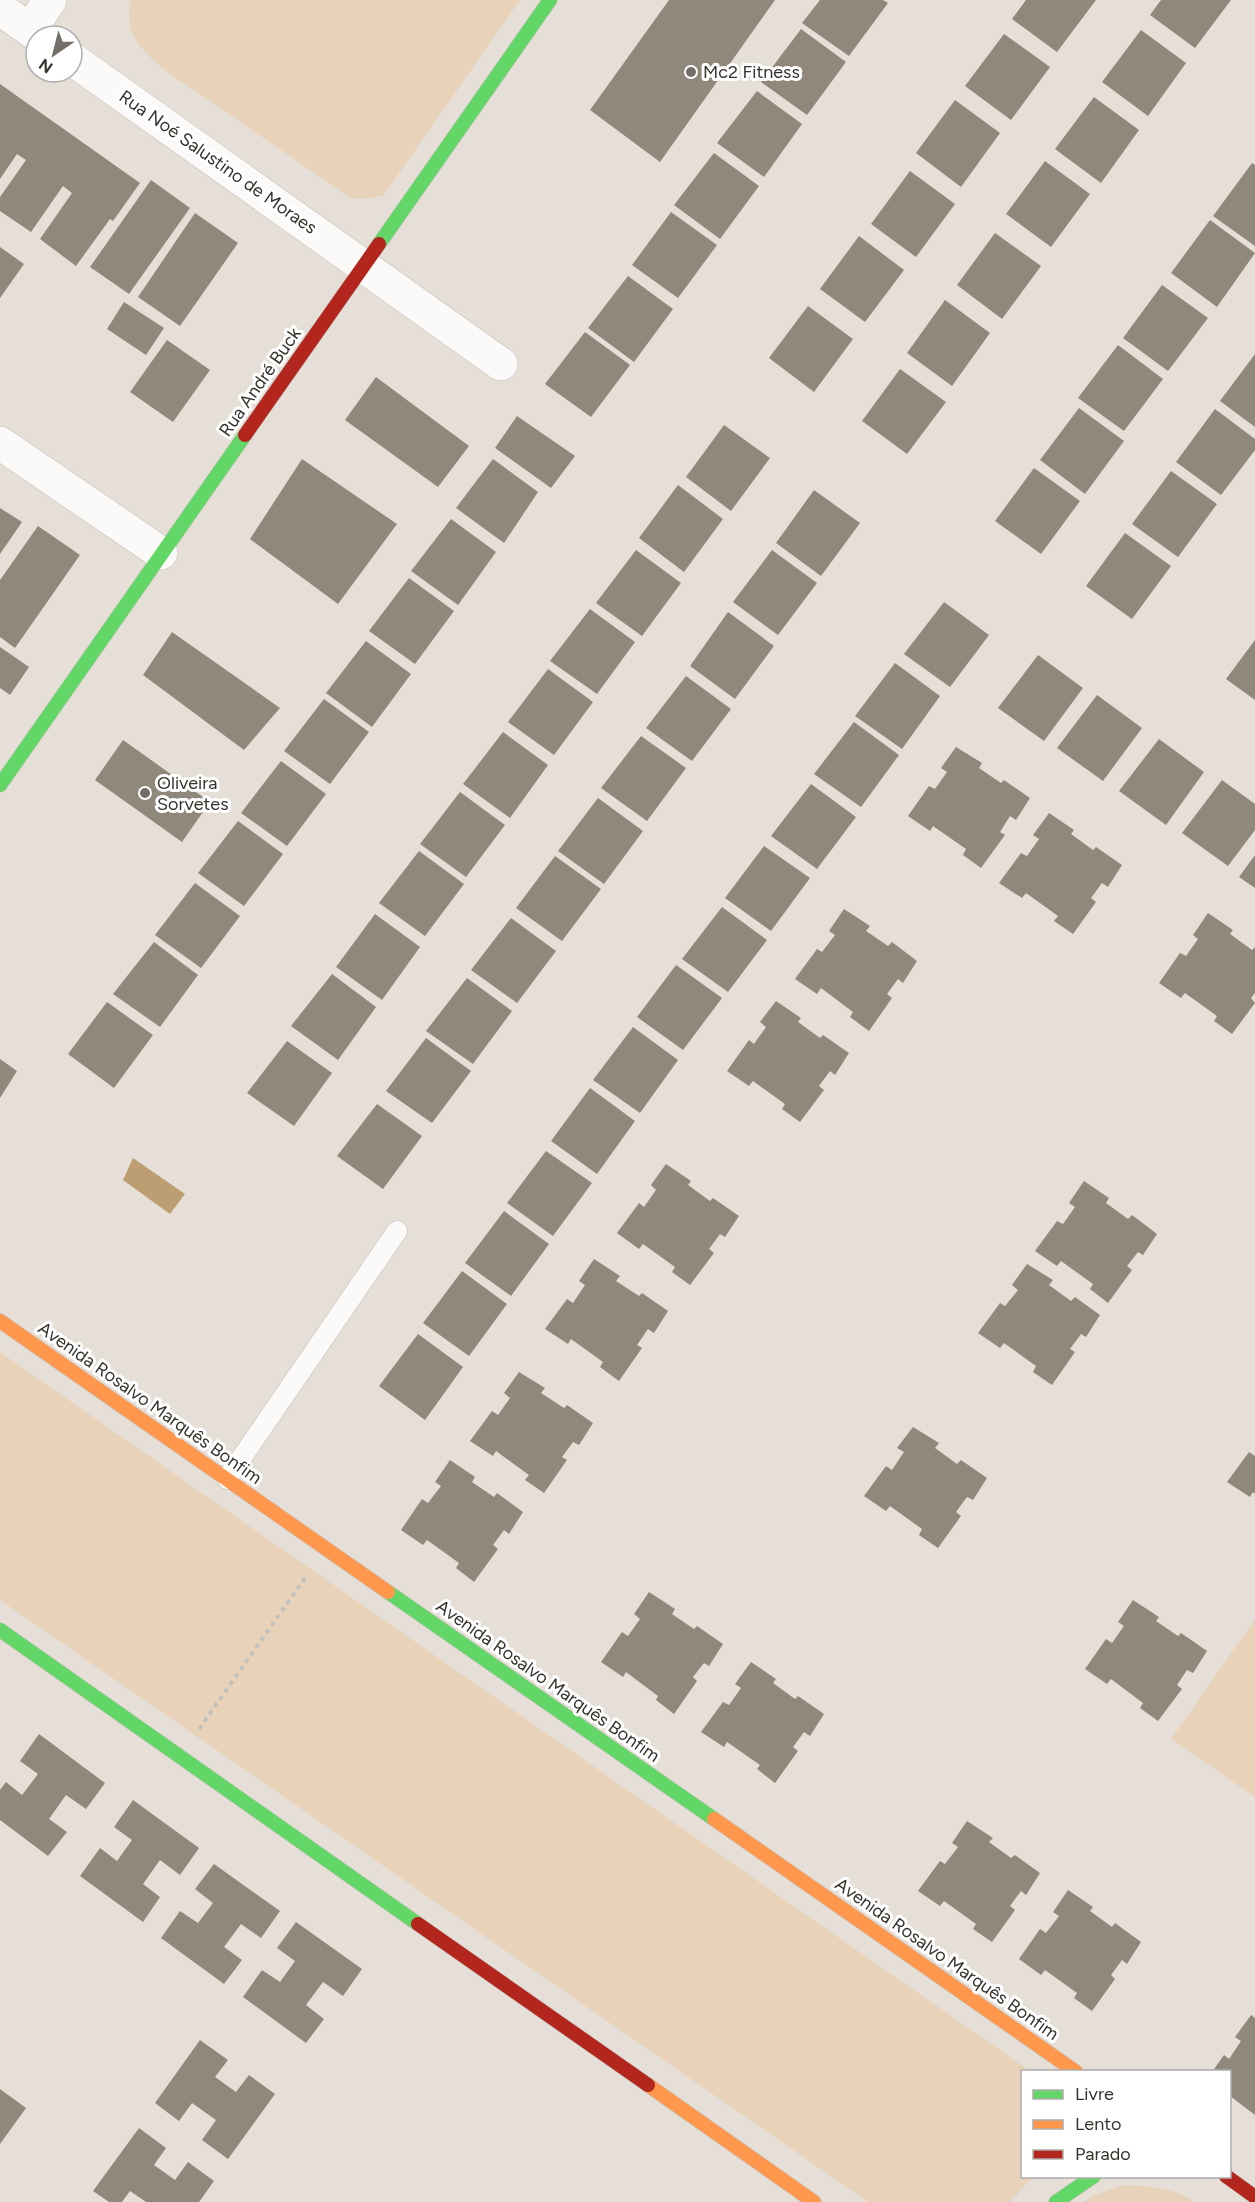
<svg xmlns="http://www.w3.org/2000/svg" width="1255" height="2202" font-family="Figtree,sans-serif">
	<style>
		.grass { fill: #e8d3ba }
		.water { fill: #bd9e72 }
		.building { fill: #91887c }
		.lines { fill: none; stroke-linecap: round; stroke-linejoin: round }
		.lane-casing { stroke: #c2bdb7; stroke-width: 21 }
		.street-casing { stroke: #c2bdb7; stroke-width: 34 }
		.fast-casing { stroke: #c2bdb7; stroke-width: 15 }
		.slow-casing { stroke: #c2bdb7; stroke-width: 15 }
		.jam-casing { stroke: #c2bdb7; stroke-width: 15 }
		.path { stroke: #c3c1bc; stroke-width: 4; stroke-dasharray: 4.5 4.5; stroke-linecap: butt }
		.lane { stroke: #fbfaf9; stroke-width: 20 }
		.street { stroke: #fbfaf9; stroke-width: 33 }
		.fast { stroke: #63d668; stroke-width: 14 }
		.slow { stroke: #ff974d; stroke-width: 14 }
		.jam { stroke: #b3261e; stroke-width: 14 }
		.poi-dot { fill: #736f68; stroke: #fff; stroke-width: 2 }
		.labels { text-anchor: middle; dominant-baseline: central; stroke-width: 6; stroke-linejoin: round; paint-order: stroke }
		.poi-label { font-size: 18px; fill: #36322c; stroke: #fff; text-anchor: start }
		.street-label { font-size: 18px; fill: #36322c; stroke: #fff }
	</style>
	<rect width="100%" height="100%" fill="#e5dfd7"/>
	<!-- grass -->
	<g class="grass">
		<path d="M131 0H520L384 195 372 198 352 199 163 69C139 47 124 35 131 0Z"/>
		<polygon points="0,1352 1030,2071 1022,2072 1022,2176 1033,2177 1010,2202 868,2202 0,1600"/>
		<polygon points="1255,1619 1255,1797 1171,1739"/>
		<path d="M1122 2185C1147 2186 1173 2187 1195 2202H1084L1092 2196Z"/>
	</g>
	<!-- water -->
	<polygon class="water" points="133,1158 185,1194 170,1214 123,1180"/>
	<!-- building -->
	<g class="building">
		<polygon points="669,0 775,0 660,162 590,110"/>
		<polygon points="820,0 883,0 888,3 849,56 802,23"/>
		<polygon points="1026,0 1096,0 1057,52 1012,19"/>
		<polygon points="1161,0 1231,0 1195,48 1150,15"/>
		<polygon points="801,29 846,62 807,115 761,82"/>
		<polygon points="1141,30 1186,63 1148,116 1102,82"/>
		<polygon points="1004,34 1050,67 1011,120 965,86"/>
		<polygon points="0,84 140,183 113,221 110,219 76,266 40,239 72,193 63,186 31,232 0,211 0,197 26,160 17,154 0,179"/>
		<polygon points="757,91 802,124 764,177 717,143"/>
		<polygon points="1094,97 1139,130 1101,183 1055,149"/>
		<polygon points="955,100 1000,133 961,187 916,153"/>
		<polygon points="714,153 759,186 720,239 674,205"/>
		<polygon points="1045,161 1090,194 1051,247 1006,214"/>
		<polygon points="1252,163 1255,165 1255,246 1213,216"/>
		<polygon points="910,171 955,204 916,257 871,224"/>
		<polygon points="151,180 190,208 129,294 90,267"/>
		<polygon points="671,212 717,245 678,298 632,265"/>
		<polygon points="195,213 238,243 180,326 138,297"/>
		<polygon points="1210,220 1255,253 1217,307 1171,273"/>
		<polygon points="995,233 1041,266 1002,319 957,285"/>
		<polygon points="859,236 904,270 865,322 820,289"/>
		<polygon points="0,247 24,264 0,298"/>
		<polygon points="628,276 673,309 634,362 588,328"/>
		<polygon points="1162,285 1208,318 1168,371 1123,338"/>
		<polygon points="945,300 990,333 952,386 907,353"/>
		<polygon points="124,302 164,328 146,355 107,329"/>
		<polygon points="808,306 853,339 814,392 769,358"/>
		<polygon points="585,332 630,365 591,417 545,384"/>
		<polygon points="167,340 210,370 173,422 130,392"/>
		<polygon points="1118,345 1163,379 1124,431 1078,398"/>
		<polygon points="1255,354 1255,427 1220,401"/>
		<polygon points="900,369 946,402 907,454 862,421"/>
		<polygon points="376,377 469,446 438,487 345,420"/>
		<polygon points="1079,408 1124,441 1085,494 1040,460"/>
		<polygon points="1215,409 1255,439 1255,450 1221,495 1176,462"/>
		<polygon points="517,416 575,456 551,488 495,448"/>
		<polygon points="724,425 770,458 731,511 686,477"/>
		<polygon points="302,459 397,524 338,604 250,539"/>
		<polygon points="493,459 538,492 504,543 456,508"/>
		<polygon points="1034,468 1080,501 1041,554 995,521"/>
		<polygon points="1171,471 1217,504 1178,557 1132,524"/>
		<polygon points="678,485 723,519 684,572 639,538"/>
		<polygon points="814,490 860,523 821,576 776,543"/>
		<polygon points="0,508 22,522 0,554"/>
		<polygon points="451,519 496,552 458,605 411,571"/>
		<polygon points="38,526 80,555 15,648 0,637 0,580"/>
		<polygon points="1125,533 1171,566 1132,619 1086,586"/>
		<polygon points="636,550 681,583 642,636 596,603"/>
		<polygon points="772,550 817,583 778,635 733,602"/>
		<polygon points="409,578 454,611 415,664 369,631"/>
		<polygon points="944,602 989,635 950,687 904,654"/>
		<polygon points="590,609 635,642 597,694 550,661"/>
		<polygon points="728,612 774,646 735,699 690,666"/>
		<polygon points="172,632 280,708 244,750 143,675"/>
		<polygon points="1255,640 1255,700 1226,679"/>
		<polygon points="366,641 411,674 372,727 326,693"/>
		<polygon points="0,647 29,667 10,695 0,688"/>
		<polygon points="1038,655 1083,688 1044,741 998,708"/>
		<polygon points="895,663 940,696 902,749 855,716"/>
		<polygon points="548,669 593,702 554,755 508,722"/>
		<polygon points="686,676 731,709 692,761 646,728"/>
		<polygon points="1097,695 1142,728 1103,781 1057,748"/>
		<polygon points="324,699 369,732 330,784 284,751"/>
		<polygon points="854,722 899,755 861,807 814,774"/>
		<polygon points="503,732 548,765 510,818 463,784"/>
		<polygon points="641,736 686,768 647,821 601,788"/>
		<polygon points="1159,739 1204,772 1166,825 1119,791"/>
		<polygon points="123,740 210,802 182,842 95,780"/>
		<polygon points="956,747 982,763 979,768 1001,783 1004,780 1030,798 1016,820 1010,816 1000,832 1005,835 981,868 963,855 966,849 933,826 930,831 908,816 929,786 935,789 947,772 941,768"/>
		<polygon points="281,761 326,794 287,846 241,813"/>
		<polygon points="1222,780 1255,804 1255,830 1228,866 1182,833"/>
		<polygon points="811,784 856,817 817,869 771,836"/>
		<polygon points="460,792 505,825 466,877 420,844"/>
		<polygon points="598,798 643,831 604,884 558,851"/>
		<polygon points="1049,813 1074,830 1071,834 1093,850 1096,847 1122,865 1108,887 1102,883 1091,898 1096,902 1073,934 1054,921 1058,916 1026,893 1022,898 999,883 1021,853 1027,856 1039,839 1033,835"/>
		<polygon points="238,821 283,854 244,906 198,873"/>
		<polygon points="764,846 810,878 771,931 725,898"/>
		<polygon points="419,851 464,884 425,936 379,903"/>
		<polygon points="1255,855 1255,888 1239,877"/>
		<polygon points="555,856 601,889 562,941 516,908"/>
		<polygon points="195,883 240,916 201,968 155,935"/>
		<polygon points="722,907 767,940 728,992 682,959"/>
		<polygon points="844,909 870,926 866,931 888,946 892,942 917,961 903,983 898,979 887,994 892,998 869,1031 850,1017 853,1012 821,988 817,994 795,979 817,949 822,952 835,935 829,931"/>
		<polygon points="1208,913 1233,930 1230,934 1252,950 1255,947 1255,993 1251,998 1255,1003 1232,1034 1214,1021 1217,1016 1185,993 1181,998 1159,983 1180,953 1186,956 1198,939 1193,935"/>
		<polygon points="375,914 420,947 382,1000 336,967"/>
		<polygon points="511,918 556,951 517,1003 471,970"/>
		<polygon points="154,942 198,975 160,1027 113,994"/>
		<polygon points="676,965 722,998 683,1050 637,1017"/>
		<polygon points="332,974 376,1007 338,1060 291,1026"/>
		<polygon points="467,978 512,1011 473,1064 426,1031"/>
		<polygon points="776,1001 801,1018 798,1022 820,1038 823,1035 849,1053 835,1075 830,1071 819,1086 824,1090 800,1122 782,1109 785,1104 753,1081 749,1086 727,1071 749,1040 754,1044 766,1027 760,1022"/>
		<polygon points="107,1002 153,1035 114,1088 68,1054"/>
		<polygon points="633,1027 678,1060 640,1113 593,1080"/>
		<polygon points="426,1038 471,1071 432,1123 386,1091"/>
		<polygon points="287,1041 332,1073 294,1126 247,1093"/>
		<polygon points="0,1059 17,1071 0,1098"/>
		<polygon points="590,1088 635,1121 597,1174 551,1141"/>
		<polygon points="377,1104 422,1136 383,1189 337,1156"/>
		<polygon points="546,1151 592,1183 553,1236 507,1203"/>
		<polygon points="666,1164 691,1181 688,1185 710,1201 713,1198 739,1216 725,1237 720,1234 709,1249 714,1253 690,1285 672,1272 675,1267 643,1244 639,1249 617,1233 639,1203 644,1207 656,1190 651,1185"/>
		<polygon points="1084,1181 1109,1198 1106,1203 1128,1219 1132,1215 1157,1234 1143,1255 1138,1252 1127,1266 1132,1270 1108,1303 1090,1289 1093,1284 1061,1261 1057,1266 1035,1251 1057,1221 1063,1224 1075,1207 1069,1203"/>
		<polygon points="504,1211 549,1244 511,1296 465,1263"/>
		<polygon points="594,1259 620,1276 616,1281 639,1296 642,1293 668,1311 654,1333 648,1329 637,1345 642,1348 619,1381 600,1367 603,1362 571,1339 568,1344 545,1329 567,1299 573,1303 585,1285 579,1281"/>
		<polygon points="1027,1264 1053,1280 1049,1285 1071,1301 1075,1297 1100,1315 1086,1337 1081,1334 1070,1349 1075,1352 1052,1385 1033,1372 1036,1366 1004,1343 1000,1348 978,1333 1000,1303 1005,1306 1018,1290 1012,1285"/>
		<polygon points="462,1271 507,1304 469,1356 423,1323"/>
		<polygon points="418,1334 463,1367 425,1420 379,1386"/>
		<polygon points="519,1372 545,1388 541,1393 564,1408 567,1405 593,1423 579,1445 573,1442 562,1457 567,1460 544,1493 525,1480 529,1475 496,1451 493,1456 470,1441 492,1411 498,1415 510,1398 504,1393"/>
		<polygon points="913,1427 939,1443 935,1448 957,1464 961,1460 987,1478 973,1500 967,1497 956,1512 961,1516 938,1548 919,1535 922,1529 890,1506 886,1511 864,1496 886,1466 892,1470 904,1452 897,1448"/>
		<polygon points="1249,1452 1255,1456 1255,1494 1253,1492 1250,1497 1227,1482"/>
		<polygon points="450,1460 475,1477 472,1482 494,1497 497,1493 523,1512 509,1534 504,1530 493,1545 498,1549 474,1582 456,1568 459,1563 427,1540 423,1545 401,1530 422,1499 428,1503 441,1486 435,1482"/>
		<polygon points="649,1592 675,1609 672,1614 694,1629 697,1626 723,1644 709,1666 704,1663 693,1677 697,1681 674,1714 656,1700 658,1696 626,1672 623,1677 601,1662 622,1632 628,1636 640,1619 634,1614"/>
		<polygon points="1133,1600 1159,1617 1156,1621 1178,1636 1181,1633 1207,1651 1193,1673 1187,1670 1177,1685 1182,1689 1158,1721 1140,1708 1143,1703 1111,1679 1107,1684 1085,1669 1106,1639 1112,1643 1124,1626 1118,1622"/>
		<polygon points="751,1662 776,1679 773,1683 795,1699 798,1696 824,1714 810,1736 804,1732 793,1747 798,1751 775,1783 757,1769 760,1765 727,1742 724,1747 701,1732 723,1702 729,1705 741,1688 735,1684"/>
		<polygon points="39,1734 105,1783 86,1809 66,1795 49,1819 67,1832 48,1856 0,1820 0,1790 6,1782 22,1795 38,1774 20,1761"/>
		<polygon points="133,1800 199,1848 180,1875 160,1860 143,1884 160,1897 143,1922 80,1876 100,1848 117,1861 132,1840 114,1827"/>
		<polygon points="967,1821 993,1838 989,1842 1011,1858 1015,1855 1040,1873 1026,1895 1021,1891 1010,1906 1015,1910 992,1942 973,1929 976,1924 944,1901 940,1906 918,1891 940,1861 945,1864 958,1847 952,1843"/>
		<polygon points="214,1864 280,1911 261,1938 241,1924 224,1947 242,1960 224,1984 161,1938 180,1911 198,1923 213,1903 195,1889"/>
		<polygon points="1068,1890 1093,1907 1090,1911 1112,1927 1115,1923 1141,1942 1127,1964 1122,1960 1111,1975 1115,1979 1092,2011 1074,1998 1077,1993 1045,1970 1041,1975 1019,1959 1040,1929 1046,1933 1059,1916 1053,1912"/>
		<polygon points="296,1922 362,1969 343,1996 323,1982 306,2005 324,2019 306,2043 243,1997 262,1970 280,1982 295,1961 277,1948"/>
		<polygon points="1251,2015 1255,2018 1255,2115 1230,2096 1230,2072 1212,2072 1224,2055 1229,2059 1241,2041 1235,2037"/>
		<polygon points="200,2040 228,2060 215,2077 236,2092 249,2075 275,2094 228,2159 202,2140 216,2120 192,2103 179,2121 155,2103"/>
		<polygon points="0,2089 26,2108 0,2144"/>
		<polygon points="139,2128 166,2148 154,2165 175,2180 188,2162 214,2181 199,2202 146,2202 130,2191 122,2202 109,2202 93,2191"/>
	</g>
	<g class="lines">
		<defs>
			<polyline id="lane" points="227,1479 397,1231"/>
			<g id="street">
				<polyline points="0,9 39,36"/>
				<polyline points="30,30 50,0"/>
				<polyline points="72,59 501,364"/>
				<polyline points="0,443 161,553"/>
			</g>
			<g id="fast">
				<polyline points="379,244 550,0"/>
				<polyline points="0,785 245,435"/>
				<polyline points="388,1592 714,1819"/>
				<polyline points="0,1630 418,1924"/>
				<polyline points="1056,2202 1094,2176"/>
			</g>
			<g id="slow">
				<polyline points="0,1321 388,1592"/>
				<polyline points="714,1819 1076,2072"/>
				<polyline points="648,2085 814,2202"/>
			</g>
			<g id="jam">
				<polyline points="245,435 379,244"/>
				<polyline points="418,1924 648,2085"/>
				<polyline points="1226,2176 1255,2197"/>
			</g>
		</defs>
		<!-- lane casing -->
		<use href="#lane" class="lane-casing"/>
		<!-- street casing -->
		<use href="#street" class="street-casing"/>
		<!-- fast casing -->
		<use href="#fast" class="fast-casing"/>
		<!-- slow casing -->
		<use href="#slow" class="slow-casing"/>
		<!-- jam casing -->
		<use href="#jam" class="jam-casing"/>
		<!-- path -->
		<polyline class="path" points="199,1729 305,1578"/>
		<!-- lane -->
		<use href="#lane" class="lane"/>
		<!-- street -->
		<use href="#street" class="street"/>
		<!-- fast -->
		<use href="#fast" class="fast"/>
		<!-- slow -->
		<use href="#slow" class="slow"/>
		<!-- jam -->
		<use href="#jam" class="jam"/>
	</g>
	<!-- markers -->
	<g class="poi-dot">
		<circle cx="691" cy="72" r="6"/>
		<circle cx="145" cy="793" r="6"/>
	</g>
	<g class="labels">
		<!-- poi labels -->
		<g class="poi-label">
			<text x="703" y="72">Mc2 Fitness</text>
			<text x="157" y="783">Oliveira<tspan x="157" dy="21">Sorvetes</tspan></text>
		</g>
		<!-- street labels -->
		<g class="street-label">
			<text transform="translate(218 162) rotate(35)">Rua Noé Salustino de Moraes</text>
			<text transform="translate(260 382) rotate(-55)">Rua André Buck</text>
			<text transform="translate(150 1403) rotate(35)">Avenida Rosalvo Marquês Bonfim</text>
			<text transform="translate(548 1681) rotate(35)">Avenida Rosalvo Marquês Bonfim</text>
			<text transform="translate(947 1959) rotate(35)">Avenida Rosalvo Marquês Bonfim</text>
		</g>
	</g>
	<!-- legend -->
	<rect x="1021" y="2070" width="210" height="108" fill="#ffffff" stroke="#afadab" stroke-width="1.5"/>
	<rect x="1033" y="2090" width="30" height="9" fill="#63d668" stroke="#afadab" stroke-width="1.5"/>
	<text x="1075" y="2100" font-size="18" fill="#36322c">Livre</text>
	<rect x="1033" y="2120" width="30" height="9" fill="#ff974d" stroke="#afadab" stroke-width="1.5"/>
	<text x="1075" y="2130" font-size="18" fill="#36322c">Lento</text>
	<rect x="1033" y="2150" width="30" height="9" fill="#b3261e" stroke="#afadab" stroke-width="1.5"/>
	<text x="1075" y="2160" font-size="18" fill="#36322c">Parado</text>
	<!-- north arrow -->
	<g transform="translate(54 54) rotate(215)"><circle r="28" fill="#ffffff" stroke="#afadab" stroke-width="1.5"/>
	<path d="M0-4.5L10 22L0 15L-10 22Z" fill="#736f68"/>
	<text y="-9" font-size="16" font-weight="bold" text-anchor="middle" fill="#36322c">N</text>
	</g>
</svg>
